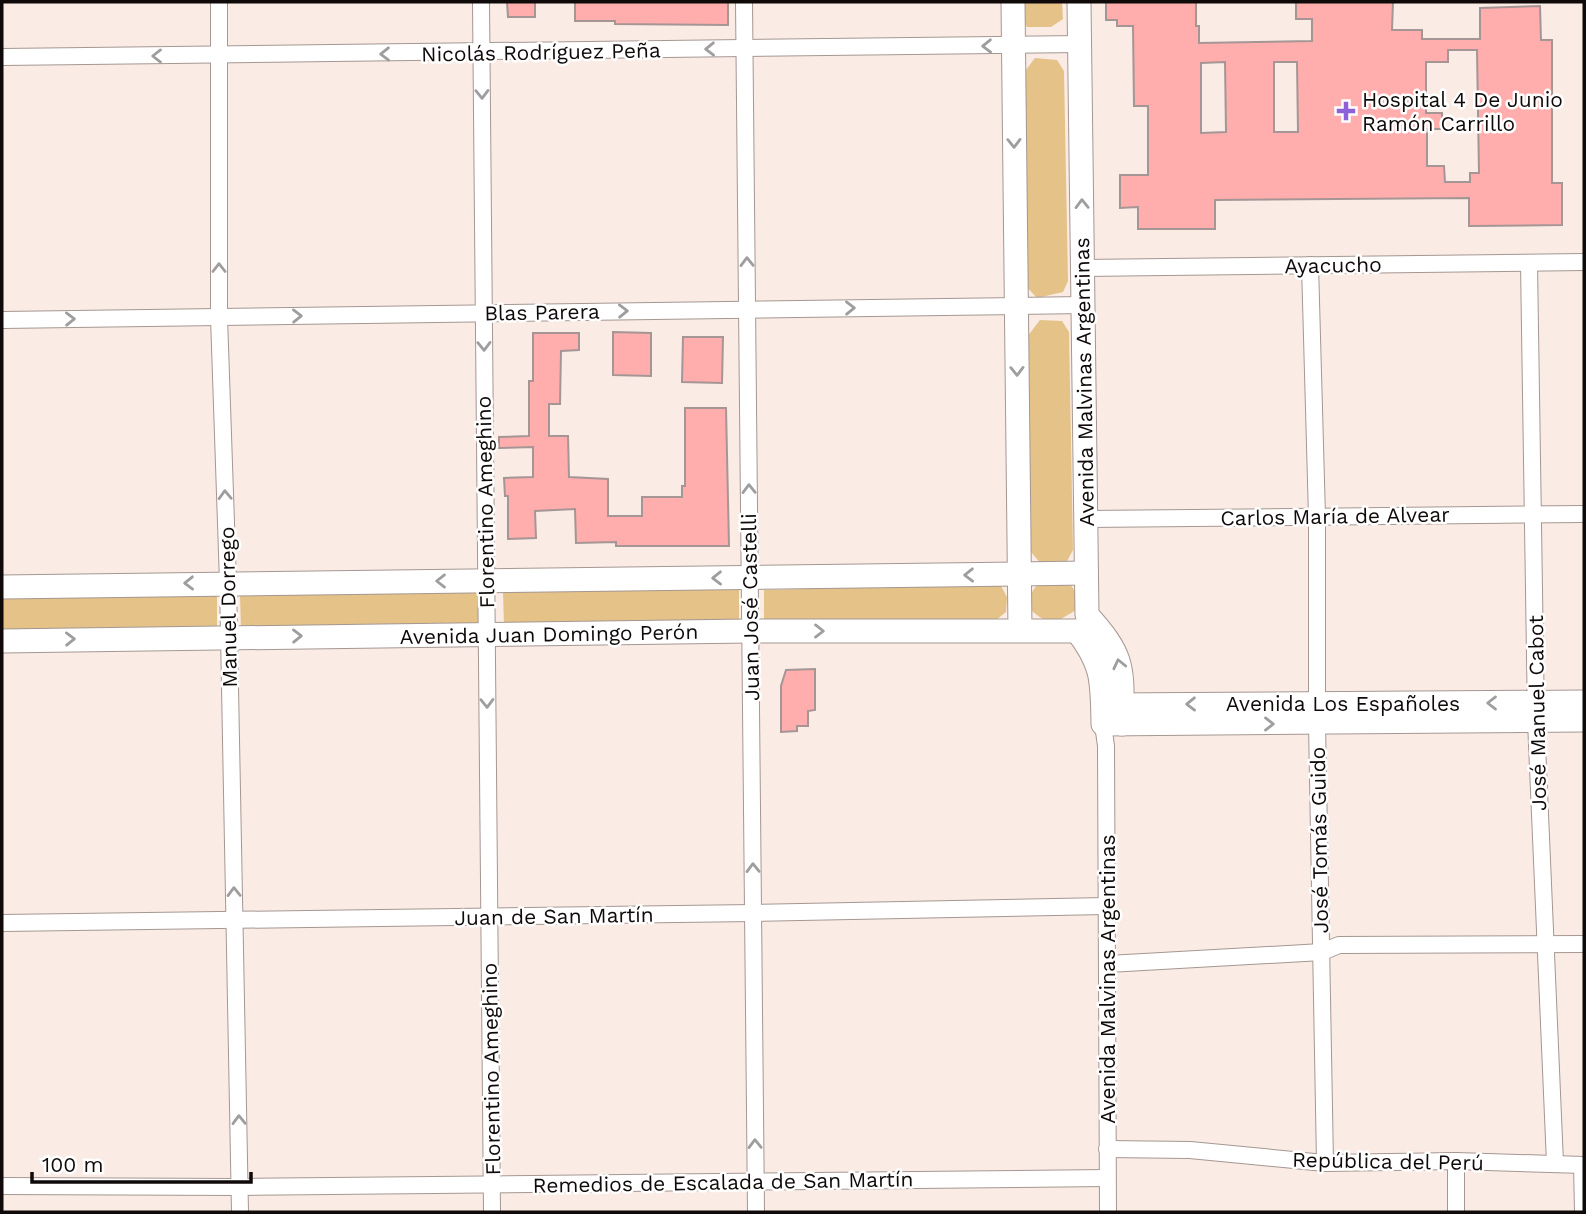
<svg xmlns="http://www.w3.org/2000/svg" width="1586" height="1214" font-family="'Work Sans',sans-serif">
	<style>
		.green { fill: #e4c288 }
		.building { fill: #ffaead; stroke: #a59695; stroke-width: 2; fill-rule: evenodd }
		.lines { fill: none; stroke-linecap: round; stroke-linejoin: round }
		.street-casing { stroke: #a59792; stroke-width: 18 }
		.secondary-casing { stroke: #a59792; stroke-width: 25 }
		.street { stroke: #fff; stroke-width: 16 }
		.secondary { stroke: #fff; stroke-width: 23 }
		.oneway { stroke: #9f9d9d }
		.poi-dot { fill: #8e60da; stroke: #fff; stroke-width: 2.5 }
		.labels { text-anchor: middle; dominant-baseline: central; stroke-width: 5; stroke-linejoin: round; paint-order: stroke }
		.street-label { font-size: 21px; fill: #0f0a09; stroke: #fff }
		.poi-label { font-size: 21px; fill: #0f0a09; stroke: #fff; text-anchor: start }
	</style>
	<rect width="100%" height="100%" fill="#faebe5"/>
	<!-- green -->
	<g class="green">
		<polygon points="1019,2 1062,2 1063,19 1051,27 1027,27 1019,16"/>
		<polygon points="1035,58 1057,60 1064,71 1068,281 1063,292 1037,298 1025,285 1022,75"/>
		<polygon points="1040,320 1062,321 1069,332 1073,550 1066,563 1042,565 1031,552 1027,337"/>
		<path d="M1039 582H1069L1078 596 1076 610C1055 623 1049 627 1030 609L1032 592Z"/>
		<polygon points="1000,584 1007,597 1006,612 996,620 764,625 764,590"/>
		<polygon points="739,588 739,623 504,626 503,591"/>
		<polygon points="480,590 480,625 241,631 240,595"/>
		<polygon points="217,593 217,629 2,633 2,598"/>
	</g>
	<!-- building -->
	<g class="building">
		<polygon points="507,2 535,2 535,17 508,17"/>
		<polygon points="575,2 728,2 728,25 615,24 615,21 575,21"/>
		<path d="M1106 2H1196V26H1199V43L1312 41V19H1296V2H1393L1392 30H1422V39H1480V8L1540 6 1541 40H1552V183H1562V225L1469 226V198L1215 200V229H1138V207L1120 208V175H1148V106H1134L1133 26H1117V20H1106ZM1448 50H1477L1479 173H1470V182H1445L1444 166H1427V129H1442V113H1426V62H1448ZM1225 62 1226 132 1201 133V63ZM1274 62H1297L1298 132H1274Z"/>
		<polygon points="613,332 651,333 651,376 613,375"/>
		<polygon points="533,333 579,333 579,350 561,351 560,404 549,404 549,436 568,436 569,477 608,479 608,516 642,516 642,497 682,497 682,486 685,486 685,408 726,408 729,546 616,546 616,542 576,543 575,509 535,511 536,538 508,539 508,496 505,496 504,478 533,477 533,447 499,448 499,437 529,436 529,381 533,381"/>
		<polygon points="683,337 723,337 722,383 682,382"/>
		<polygon points="815,669 815,710 808,711 808,726 797,726 797,731 781,732 781,686 786,670"/>
	</g>
	<g class="lines">
		<defs>
			<g id="street">
				<polyline points="219,2 219,317 228,582 240,1212"/>
				<polyline points="481,2 492,1212"/>
				<polyline points="744,2 756,1212"/>
				<polyline points="2,57 1080,44"/>
				<polyline points="1529,263 1536,721 1555,1163"/>
				<polyline points="1310,265 1317,517 1317,723 1325,1163"/>
				<polyline points="1082,268 1584,262"/>
				<polyline points="2,320 1083,305"/>
				<polyline points="1086,519 1584,514"/>
				<polyline points="1103,724 1106,746 1108,1212"/>
				<polyline points="2,923 753,913 1106,906"/>
				<polyline points="1108,964 1322,952 1339,945 1584,944"/>
				<polyline points="1107,1149 1190,1150 1325,1163 1456,1161 1584,1165"/>
				<polyline points="1456,1161 1456,1212"/>
				<polyline points="1582,1165 1583,1212"/>
				<polyline points="2,1186 240,1187 1107,1178"/>
			</g>
			<g id="secondary">
				<polyline points="1013,2 1020,630"/>
				<path d="M1079 2 1087 615C1126 658 1122 668 1122 724"/>
				<polyline points="2,587 1086,573"/>
				<path d="M1077 631C1104 666 1102 682 1103 724L1584 720"/>
				<polyline points="2,641 750,631 1077,631"/>
				<polyline points="1108,705 1584,702"/>
			</g>
		</defs>
		<!-- street casing -->
		<use href="#street" class="street-casing"/>
		<!-- secondary casing -->
		<use href="#secondary" class="secondary-casing"/>
		<!-- street -->
		<use href="#street" class="street"/>
		<!-- secondary -->
		<use href="#secondary" class="secondary"/>
	</g>
	<!-- one-way arrows -->
	<defs><path id="oneway-chevron" d="M-2-3.5L2.5 0L-2 3.5" fill="none" stroke-width="1.6" stroke-linecap="round" stroke-linejoin="round" transform="scale(1.75)"/></defs>
	<g class="oneway">
		<use href="#oneway-chevron" transform="translate(987 46) rotate(179)"/>
		<use href="#oneway-chevron" transform="translate(710 49) rotate(179)"/>
		<use href="#oneway-chevron" transform="translate(385 54) rotate(179)"/>
		<use href="#oneway-chevron" transform="translate(157 56) rotate(180)"/>
		<use href="#oneway-chevron" transform="translate(482 94) rotate(89)"/>
		<use href="#oneway-chevron" transform="translate(1014 143) rotate(89)"/>
		<use href="#oneway-chevron" transform="translate(1082 204) rotate(-91)"/>
		<use href="#oneway-chevron" transform="translate(747 262) rotate(-91)"/>
		<use href="#oneway-chevron" transform="translate(219 268) rotate(-90)"/>
		<use href="#oneway-chevron" transform="translate(850 308) rotate(-1)"/>
		<use href="#oneway-chevron" transform="translate(623 311) rotate(-1)"/>
		<use href="#oneway-chevron" transform="translate(297 316) rotate(-1)"/>
		<use href="#oneway-chevron" transform="translate(70 319) rotate(-1)"/>
		<use href="#oneway-chevron" transform="translate(484 346) rotate(89)"/>
		<use href="#oneway-chevron" transform="translate(1017 371) rotate(89)"/>
		<use href="#oneway-chevron" transform="translate(749 489) rotate(-91)"/>
		<use href="#oneway-chevron" transform="translate(225 495) rotate(-92)"/>
		<use href="#oneway-chevron" transform="translate(969 575) rotate(179)"/>
		<use href="#oneway-chevron" transform="translate(717 578) rotate(179)"/>
		<use href="#oneway-chevron" transform="translate(441 581) rotate(180)"/>
		<use href="#oneway-chevron" transform="translate(189 583) rotate(179)"/>
		<use href="#oneway-chevron" transform="translate(819 631)"/>
		<use href="#oneway-chevron" transform="translate(297 636) rotate(-1)"/>
		<use href="#oneway-chevron" transform="translate(70 639) rotate(-1)"/>
		<use href="#oneway-chevron" transform="translate(1119 664) rotate(-103)"/>
		<use href="#oneway-chevron" transform="translate(487 703) rotate(89)"/>
		<use href="#oneway-chevron" transform="translate(1492 703) rotate(-180)"/>
		<use href="#oneway-chevron" transform="translate(1191 704) rotate(179)"/>
		<use href="#oneway-chevron" transform="translate(1269 724)"/>
		<use href="#oneway-chevron" transform="translate(753 868) rotate(-91)"/>
		<use href="#oneway-chevron" transform="translate(234 892) rotate(-91)"/>
		<use href="#oneway-chevron" transform="translate(239 1120) rotate(-91)"/>
		<use href="#oneway-chevron" transform="translate(755 1144) rotate(-91)"/>
	</g>
	<!-- markers -->
	<path class="poi-dot" d="M1342.5 100.5h7v7h7v7h-7v7h-7v-7h-7v-7h7z"/>
	<g class="labels">
		<!-- street labels -->
		<g class="street-label">
			<text transform="translate(541 52) rotate(-1)">Nicolás Rodríguez Peña</text>
			<text transform="translate(1333 265) rotate(-1)">Ayacucho</text>
			<text transform="translate(542 312) rotate(-1)">Blas Parera</text>
			<text transform="translate(1084 382) rotate(-91)">Avenida Malvinas Argentinas</text>
			<text transform="translate(485 502) rotate(-91)">Florentino Ameghino</text>
			<text transform="translate(1335 516) rotate(-1)">Carlos María de Alvear</text>
			<text transform="translate(228 607) rotate(-91)">Manuel Dorrego</text>
			<text transform="translate(750 607) rotate(-91)">Juan José Castelli</text>
			<text transform="translate(549 634) rotate(-1)">Avenida Juan Domingo Perón</text>
			<text x="1343" y="703">Avenida Los Españoles</text>
			<text transform="translate(1537 713) rotate(-91)">José Manuel Cabot</text>
			<text transform="translate(1319 840) rotate(-91)">José Tomás Guido</text>
			<text transform="translate(554 916) rotate(-1)">Juan de San Martín</text>
			<text transform="translate(1107 979) rotate(-90)">Avenida Malvinas Argentinas</text>
			<text transform="translate(491 1069) rotate(-91)">Florentino Ameghino</text>
			<text transform="translate(1388 1161) rotate(1)">República del Perú</text>
			<text transform="translate(723 1182) rotate(-1)">Remedios de Escalada de San Martín</text>
		</g>
		<!-- poi labels -->
		<g class="poi-label">
			<text x="1362" y="99">Hospital 4 De Junio<tspan x="1362" dy="24">Ramón Carrillo</tspan></text>
		</g>
	</g>
	<!-- border -->
	<rect width="1586" height="1214" fill="none" stroke="#0f0a09" stroke-width="7"/>
	<!-- scale -->
	<path d="M32 1172v10h219v-10" fill="none" stroke="#0f0a09" stroke-width="3.5"/>
	<text x="42" y="1172" font-size="21" fill="#0f0a09" stroke="#ffffff" stroke-width="5" paint-order="stroke">100 m</text>
</svg>
